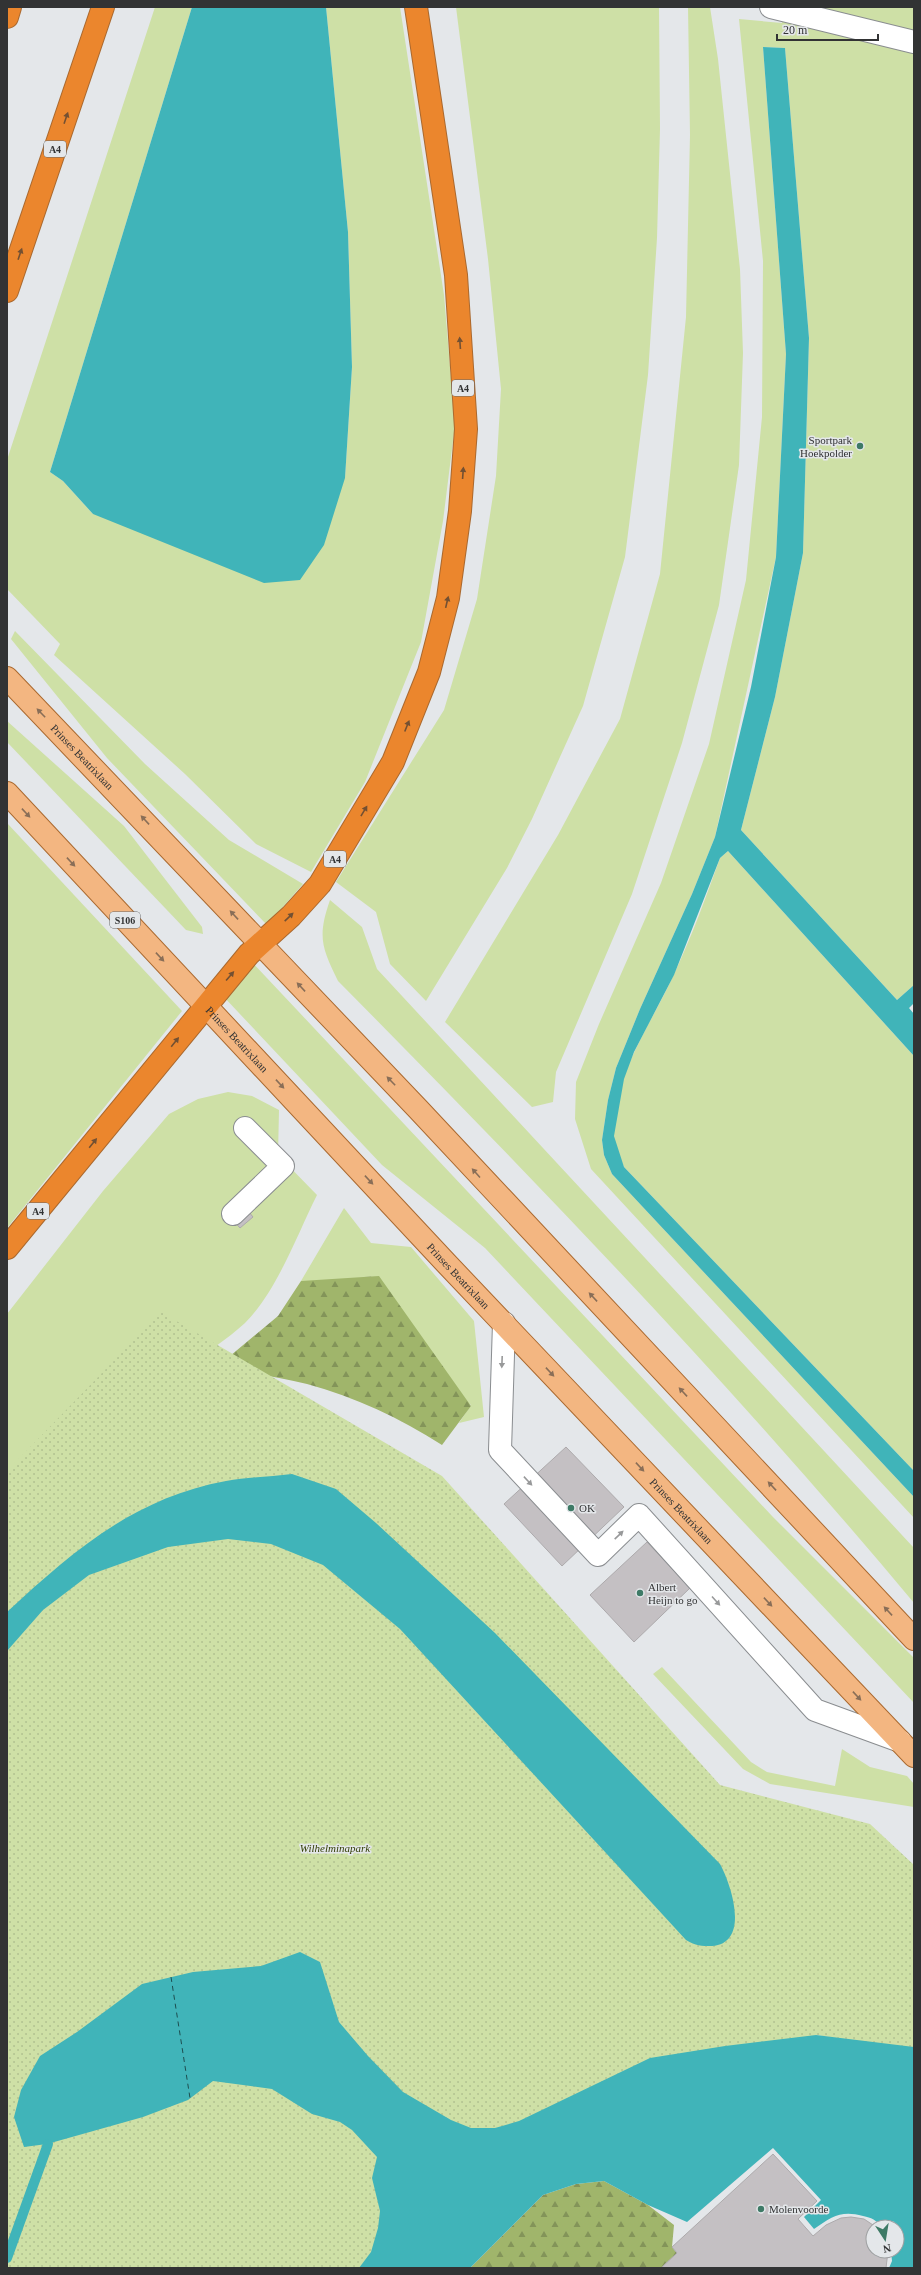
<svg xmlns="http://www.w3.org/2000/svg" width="921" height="2275" font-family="Georgia,serif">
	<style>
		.grass { fill: #cee0a6 }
		.forest { fill: url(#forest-firs) }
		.park { fill: url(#park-dots) }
		.water { fill: #40b4b9 }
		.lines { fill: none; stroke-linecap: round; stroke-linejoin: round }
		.stream { stroke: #40b4b9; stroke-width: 10 }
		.ferry { stroke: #1d4e50; stroke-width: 1; stroke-dasharray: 5 4; stroke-linecap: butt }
		.building { fill: #c4c0c3; stroke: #adaaac }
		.minor-casing { stroke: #8a8d90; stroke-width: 24 }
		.major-casing { stroke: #aa692f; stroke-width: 24 }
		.highway-casing { stroke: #aa692f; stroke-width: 24 }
		.minor { stroke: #fff; stroke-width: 22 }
		.major { stroke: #f3b681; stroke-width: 22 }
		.highway { stroke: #eb862d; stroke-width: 22 }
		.oneway { fill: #735032 }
		.oneway2 { fill: #896e57 }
		.oneway3 { fill: #98999a }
		.poi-dot { fill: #3e7a66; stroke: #e4e7ea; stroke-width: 1.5 }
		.labels { text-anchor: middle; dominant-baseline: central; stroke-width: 3; stroke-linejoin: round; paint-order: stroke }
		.shield { fill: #e4e7ea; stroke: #67696b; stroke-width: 1 }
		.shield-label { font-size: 10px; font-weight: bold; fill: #323334 }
		.poi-label { font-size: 11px; fill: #323334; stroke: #e4e7ea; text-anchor: start }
		.street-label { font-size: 11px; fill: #323334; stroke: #e4e7ea }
		.park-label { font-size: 11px; font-style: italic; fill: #323e04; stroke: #e4e7ea }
	</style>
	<defs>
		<pattern id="forest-firs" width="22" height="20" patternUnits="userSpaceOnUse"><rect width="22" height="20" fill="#a0b56b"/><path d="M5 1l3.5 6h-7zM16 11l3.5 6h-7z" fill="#839459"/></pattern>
		<pattern id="park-dots" width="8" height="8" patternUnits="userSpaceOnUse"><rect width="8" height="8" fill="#cee0a6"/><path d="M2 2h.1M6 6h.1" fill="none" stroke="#b1c190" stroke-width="1.8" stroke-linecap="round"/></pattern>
	</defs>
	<rect width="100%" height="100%" fill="#e4e7ea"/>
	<!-- grass -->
	<g class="grass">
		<polygon points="155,7 192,7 50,472 63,481 93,514 345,478 352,367 348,232 326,7 400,7 444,295 455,425 443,521 421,642 365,782 311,872 256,844 185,774 54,655 60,644 7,589 7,460"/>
		<polygon points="456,7 659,7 660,129 657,238 648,375 625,557 583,706 532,819 507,868 426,1001 390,964 376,912 336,882 444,710 477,599 496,476 501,389 488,259"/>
		<polygon points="688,7 710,7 718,59 740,269 743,353 739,465 719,605 682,743 632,894 556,1072 553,1102 532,1107 445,1022 558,835 620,719 660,574 686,317 690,135"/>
		<polygon points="781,7 914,7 914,985 897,1000 741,830 775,697 803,553 809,338 785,48 763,47 786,354 776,557 715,837 692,894 640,1009 616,1068 608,1100 602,1140 604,1155 612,1174 914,1497 914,1518 591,1169 575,1119 576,1082 599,1024 661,883 709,744 746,580 762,417 763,261 739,19 782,23"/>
		<polygon points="15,631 145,764 229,840 303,884 267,925 107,758 11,639"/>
		<polygon points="7,721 124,826 202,927 203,934 186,930 7,742"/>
		<polygon points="7,823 182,1011 7,1228"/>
		<path d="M728 851 914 1056V1471L624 1167C620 1157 614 1146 614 1135 612 1076 651 1025 674 974 692 936 706 897 720 858Z"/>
		<path d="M330 900 362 927 377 969 914 1548V1603C733 1386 537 1182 338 981 322 948 317 937 330 900Z"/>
		<polygon points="252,962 772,1516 914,1658 914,1703 485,1248 382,1165 223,996"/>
		<path d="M228 1092 252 1096 279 1110 278 1155 317 1195C297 1235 277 1291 245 1323 236 1331 226 1339 216 1346L7 1487V1314L103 1191 169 1114 198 1099Z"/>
		<polygon points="344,1208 371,1243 411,1247 474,1321 484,1417 459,1423 471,1405 301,1281"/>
		<polygon points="662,1667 751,1762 767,1772 835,1786 842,1749 870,1767 907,1776 914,1784 914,1807 770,1784 743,1769 653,1674"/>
	</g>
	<!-- forest -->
	<g class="forest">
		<path d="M379 1276 471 1406 442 1445C400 1418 355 1397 307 1384 280 1377 253 1374 226 1368L224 1361 278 1316 301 1281Z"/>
		<polygon points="604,2181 648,2205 674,2225 672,2247 677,2253 661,2268 470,2268 543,2195 576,2184"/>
	</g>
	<!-- park -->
	<polygon class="park" points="161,1312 442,1476 720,1785 870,1824 914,1865 914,2050 816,2035 392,2268 7,2268 7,1471"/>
	<!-- water -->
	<g class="water">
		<polygon points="192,7 326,7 348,232 352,367 345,478 324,545 300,580 264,583 93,514 63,481 50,472"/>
		<polygon points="763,47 785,48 809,338 803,553 775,697 741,830 897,1000 914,985 914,1003 909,1008 914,1014 914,1056 728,851 720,858 674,975 634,1052 624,1079 614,1136 624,1167 914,1471 914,1497 612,1174 604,1155 602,1140 608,1100 616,1068 640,1009 692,894 715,837 751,687 776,557 786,354"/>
		<path d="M292 1474 336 1489 376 1523 495 1633 720 1864C731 1884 751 1943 712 1946 701 1946 696 1946 686 1940L400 1629 323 1565 271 1544 228 1539 168 1547 89 1575 43 1610 7 1651V1612C73 1551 134 1498 226 1481 247 1477 270 1477 292 1474Z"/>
		<path d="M300 1952 320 1962 339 2022 368 2056 403 2092 451 2120 471 2128H495L519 2121 650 2058 725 2046 816 2035 914 2047V2268H889L892 2261 891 2251H897V2227H881C875 2219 872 2218 863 2216 842 2210 832 2216 814 2229L804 2217 821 2200 773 2148 687 2222 648 2205 604 2181 576 2184 543 2195 470 2268H359L371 2252 378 2228 380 2211 372 2178 377 2157 352 2130 340 2122 312 2114 272 2089 213 2081 188 2100 143 2117 47 2144 24 2147 14 2117 21 2090 40 2056 77 2032 142 1984 193 1972 261 1966Z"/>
	</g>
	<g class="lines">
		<!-- stream -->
		<polyline class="stream" points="7,2258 48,2144"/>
		<!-- ferry -->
		<polyline class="ferry" points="171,1977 190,2098"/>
	</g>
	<!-- building -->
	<g class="building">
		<polygon points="245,1207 253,1217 240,1228 232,1219"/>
		<polygon points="566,1447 624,1507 562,1566 504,1504"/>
		<polygon points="647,1542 690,1588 634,1642 590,1595"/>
		<polygon points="773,2154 817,2201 798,2219 813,2236 826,2225 841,2218 851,2217 864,2219 876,2227 873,2227 873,2251 888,2251 886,2268 661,2268 677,2253 672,2247"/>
	</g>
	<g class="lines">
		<defs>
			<g id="minor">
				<polyline points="771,7 914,42"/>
				<polyline points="233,1214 283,1166 245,1128"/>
				<polyline points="504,1323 500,1450 598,1555 639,1515 815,1710 900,1741"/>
			</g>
			<g id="major">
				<path id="s1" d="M7 678 418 1109 914 1639"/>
				<path id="s2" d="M7 793 446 1263 914 1756"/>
			</g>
			<g id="highway">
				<polyline points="7,17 10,7"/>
				<polyline points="7,291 103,7"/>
				<polyline points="7,1248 249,954 291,916 320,884 393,762 429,672 448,598 460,511 466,429 456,275 416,7"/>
			</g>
		</defs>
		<!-- minor casing -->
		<use href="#minor" class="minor-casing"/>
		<!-- major casing -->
		<use href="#major" class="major-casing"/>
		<!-- highway casing -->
		<use href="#highway" class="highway-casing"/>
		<!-- minor -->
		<use href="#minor" class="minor"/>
		<!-- major -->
		<use href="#major" class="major"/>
		<!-- highway -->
		<use href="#highway" class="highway"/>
	</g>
	<!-- one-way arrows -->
	<defs><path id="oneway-solid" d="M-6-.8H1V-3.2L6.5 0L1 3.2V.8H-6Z"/></defs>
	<g class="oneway">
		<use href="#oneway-solid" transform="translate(66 118) rotate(-71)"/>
		<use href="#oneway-solid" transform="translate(20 254) rotate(-71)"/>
		<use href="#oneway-solid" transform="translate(460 343) rotate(-94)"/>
		<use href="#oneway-solid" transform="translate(463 473) rotate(-86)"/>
		<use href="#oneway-solid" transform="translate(447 602) rotate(-77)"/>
		<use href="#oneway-solid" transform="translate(407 726) rotate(-68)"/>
		<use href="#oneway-solid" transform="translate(364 811) rotate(-59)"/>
		<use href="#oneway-solid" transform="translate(289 917) rotate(-44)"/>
		<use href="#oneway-solid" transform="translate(230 976) rotate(-49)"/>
		<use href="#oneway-solid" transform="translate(175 1042) rotate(-51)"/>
		<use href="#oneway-solid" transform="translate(93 1143) rotate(-51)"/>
	</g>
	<g class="oneway2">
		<use href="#oneway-solid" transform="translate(41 713) rotate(-134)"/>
		<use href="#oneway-solid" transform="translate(26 813) rotate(47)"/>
		<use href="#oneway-solid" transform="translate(145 820) rotate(-133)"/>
		<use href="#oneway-solid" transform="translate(71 862) rotate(47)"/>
		<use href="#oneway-solid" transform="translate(234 915) rotate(-133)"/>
		<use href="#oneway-solid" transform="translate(160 957) rotate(47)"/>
		<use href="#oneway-solid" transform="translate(301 987) rotate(-133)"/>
		<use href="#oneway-solid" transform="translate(391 1081) rotate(-134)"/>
		<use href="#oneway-solid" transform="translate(280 1084) rotate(47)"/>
		<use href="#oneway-solid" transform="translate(476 1173) rotate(-132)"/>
		<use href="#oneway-solid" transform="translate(369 1180) rotate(47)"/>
		<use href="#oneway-solid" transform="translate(593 1297) rotate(-133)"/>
		<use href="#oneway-solid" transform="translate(550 1372) rotate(47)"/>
		<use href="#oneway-solid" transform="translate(683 1392) rotate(-133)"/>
		<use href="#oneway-solid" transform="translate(640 1467) rotate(47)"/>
		<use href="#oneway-solid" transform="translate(772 1486) rotate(-133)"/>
		<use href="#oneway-solid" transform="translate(768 1602) rotate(47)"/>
		<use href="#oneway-solid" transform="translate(888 1611) rotate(-133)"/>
		<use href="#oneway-solid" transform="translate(857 1696) rotate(47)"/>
	</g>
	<g class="oneway3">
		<use href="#oneway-solid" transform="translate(502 1362) rotate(92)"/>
		<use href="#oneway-solid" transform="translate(528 1481) rotate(47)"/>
		<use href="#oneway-solid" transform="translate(619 1535) rotate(-44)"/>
		<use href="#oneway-solid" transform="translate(716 1601) rotate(48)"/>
	</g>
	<!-- markers -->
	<g class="poi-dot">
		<circle cx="860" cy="446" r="4"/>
		<circle cx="571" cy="1508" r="4"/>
		<circle cx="640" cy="1593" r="4"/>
		<circle cx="761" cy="2209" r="4"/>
	</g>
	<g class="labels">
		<!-- shield labels -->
		<g class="shield">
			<rect x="44" y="141" width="22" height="16" rx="3"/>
			<rect x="452" y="380" width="22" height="16" rx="3"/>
			<rect x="324" y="851" width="22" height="16" rx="3"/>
			<rect x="110" y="912" width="30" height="16" rx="3"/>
			<rect x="27" y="1203" width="22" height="16" rx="3"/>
		</g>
		<g class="shield-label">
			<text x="55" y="149">A4</text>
			<text x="463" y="388">A4</text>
			<text x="335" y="859">A4</text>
			<text x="125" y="920">S106</text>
			<text x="38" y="1211">A4</text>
		</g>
		<!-- poi labels -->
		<g class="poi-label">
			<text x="852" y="440" text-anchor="end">Sportpark<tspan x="852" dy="13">Hoekpolder</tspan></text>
			<text x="579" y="1508">OK</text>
			<text x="648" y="1587">Albert<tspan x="648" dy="13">Heijn to go</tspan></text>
			<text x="769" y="2209">Molenvoorde</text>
		</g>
		<!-- street labels -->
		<g class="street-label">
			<text stroke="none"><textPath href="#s1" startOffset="109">Prinses Beatrixlaan</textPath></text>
			<text stroke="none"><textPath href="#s2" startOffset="337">Prinses Beatrixlaan</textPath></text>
			<text stroke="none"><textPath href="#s2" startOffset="661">Prinses Beatrixlaan</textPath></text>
			<text stroke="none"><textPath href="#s2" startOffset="985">Prinses Beatrixlaan</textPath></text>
		</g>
		<!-- park labels -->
		<g class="park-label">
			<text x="335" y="1848">Wilhelminapark</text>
		</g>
	</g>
	<!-- border -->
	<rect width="921" height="2275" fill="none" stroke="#323334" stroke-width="16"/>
	<!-- north arrow -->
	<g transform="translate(885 2239) rotate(168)"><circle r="19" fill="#e4e7ea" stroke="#9d9fa1"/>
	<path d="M0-3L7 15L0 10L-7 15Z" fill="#3e7a66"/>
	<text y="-6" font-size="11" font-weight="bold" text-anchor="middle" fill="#323334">N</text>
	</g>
	<!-- scale -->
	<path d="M777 34v6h101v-6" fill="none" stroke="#323334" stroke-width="2"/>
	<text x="783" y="34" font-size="12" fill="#323334" stroke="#e4e7ea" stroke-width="3" paint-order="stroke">20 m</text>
</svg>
